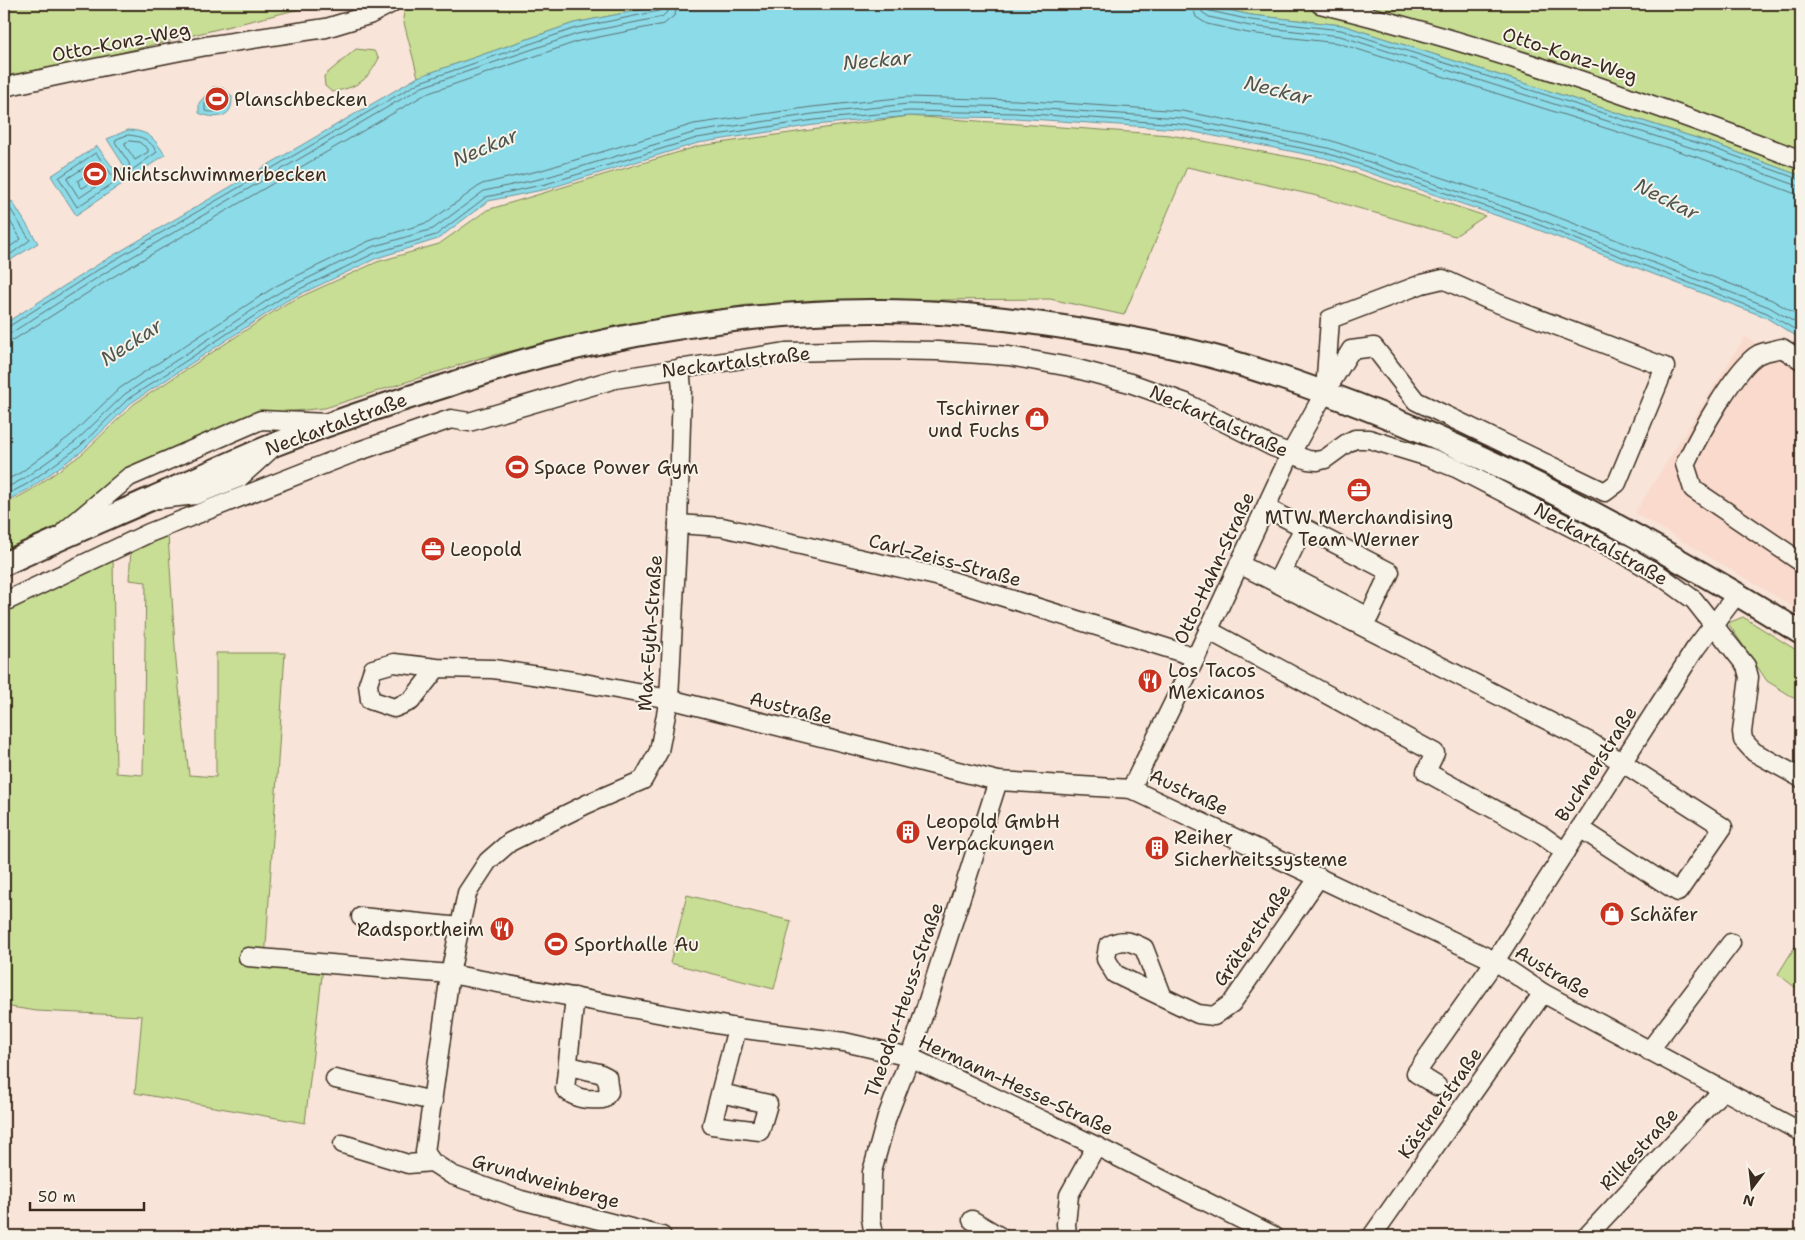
<svg xmlns="http://www.w3.org/2000/svg" width="1805" height="1240" font-family="'Shantell Sans',sans-serif">
	<style>
		.built { fill: #f9dacc }
		.green { fill: #c7de94; stroke: #818459 }
		.water { fill: #8cdbe9; stroke: #6c9498 }
		.lines { fill: none; stroke-linecap: round; stroke-linejoin: round }
		.shore { stroke: #5b716f; stroke-width: 1 }
		.minor-casing { stroke: #3b2a1e; stroke-width: 21 }
		.major-casing { stroke: #3b2a1e; stroke-width: 26 }
		.minor { stroke: #f7f3e8; stroke-width: 18 }
		.major { stroke: #f7f3e8; stroke-width: 22 }
		.labels { text-anchor: middle; dominant-baseline: central; stroke-width: 4; stroke-linejoin: round; paint-order: stroke }
		.street-label { font-size: 19px; fill: #3b2a1e; stroke: #f7f3e8 }
		.poi-label { font-size: 19px; fill: #3b2a1e; stroke: #f7f3e8; text-anchor: start }
		.water-label { font-size: 20px; font-style: italic; fill: #4f5651; stroke: #f7f3e8 }
	</style>
	<rect width="100%" height="100%" fill="#f8e4d8"/>
	<filter id="ink" filterUnits="userSpaceOnUse"><feTurbulence type="fractalNoise" baseFrequency=".02" numOctaves="2"/><feDisplacementMap in="SourceGraphic" scale="10" xChannelSelector="R" yChannelSelector="G"/><feConvolveMatrix kernelMatrix="1 2 1 2 8 2 1 2 1" color-interpolation-filters="sRGB"/></filter>
	<g filter="url(#ink)">
		<!-- built -->
		<polygon class="built" points="1745,337 1801,370 1801,611 1635,513"/>
		<!-- green -->
		<g class="green">
			<polygon points="4,4 320,4 91,60 4,76"/>
			<polygon points="405,4 670,4 574,23 418,77 403,19"/>
			<polygon points="1200,4 1801,4 1801,176 1712,143 1342,25 1251,15"/>
			<path d="M356 49 374 51 379 58C367 82 357 87 332 92L325 86 324 76Z"/>
			<polygon points="909,116 1170,135 1328,164 1485,216 1455,236 1313,195 1187,167 1124,315 1050,299 932,300 747,305 619,325 478,359 325,408 263,414 128,467 62,526 4,551 4,505 31,490 82,454 134,404 287,303 377,262 439,244 487,210 699,146"/>
			<polygon points="168,535 176,662 189,775 216,777 216,653 285,653 265,961 323,967 305,1123 135,1093 142,1016 37,1011 4,1006 4,607 113,557 116,773 143,775 146,582 129,580 131,550"/>
			<polygon points="1743,617 1801,653 1801,702 1767,681 1728,623"/>
			<polygon points="687,895 791,921 774,989 670,963"/>
			<polygon points="1801,937 1801,992 1778,974"/>
		</g>
		<!-- water -->
		<g class="water">
			<polygon points="670,4 1200,4 1251,15 1342,25 1712,143 1801,176 1801,339 1765,317 1528,226 1325,158 1179,129 1015,118 909,116 814,125 698,143 547,189 488,201 438,239 377,258 286,301 131,403 82,451 29,489 4,502 4,324 102,262 418,77 574,23"/>
			<path d="M213 87 223 88 232 96C232 99 232 106 230 109 225 120 208 117 199 113V103Z"/>
			<path d="M128 130C149 131 154 138 165 155L76 215 51 176 97 146 116 172 125 167 107 139Z"/>
			<polygon points="12,201 38,243 4,264 4,206"/>
		</g>
		<g class="lines">
			<!-- shore -->
			<g class="shore">
				<polyline points="1192,4 1196,17 1207,24 1248,33 1338,43 1706,160 1793,193 1801,194"/>
				<polyline points="1199,4 1202,12 1209,17 1250,26 1340,36 1708,153 1801,187"/>
				<polyline points="1206,4 1206,8 1210,11 1251,20 1341,30 1710,147 1801,180"/>
				<path d="M215 93H221L226 97V106C221 112 212 113 205 111V104Z"/>
				<path d="M128 135C142 136 150 140 157 152L132 170 130 169 129 163 115 142 117 139Z"/>
				<polygon points="130,141 139,142 148,149 148,152 135,160 125,145 125,143"/>
				<polygon points="96,153 112,175 117,177 118,180 77,207 59,178"/>
				<polygon points="94,162 106,180 79,198 67,179"/>
				<polygon points="91,172 94,173 96,179 83,188 80,187 78,181"/>
				<polyline points="4,210 11,210 30,240 4,259"/>
				<polyline points="4,217 8,218 21,239 4,251"/>
				<polyline points="4,328 8,327 104,266 420,82 576,28 659,11 663,8 663,4"/>
				<polyline points="4,334 11,333 108,271 422,87 577,34 662,17 668,11 670,4"/>
				<polyline points="4,342 15,339 111,278 426,94 579,41 664,24 675,15 677,4"/>
				<polyline points="4,481 20,473 70,436 120,388 276,286 369,241 429,222 482,184 542,170 694,124 812,107 907,97 1016,100 1182,111 1329,140 1534,208 1772,300 1801,317"/>
				<polyline points="4,489 23,479 75,442 125,394 280,292 372,247 433,229 484,191 544,178 696,132 813,114 908,104 1016,107 1181,118 1328,148 1531,216 1769,307 1801,326"/>
				<polyline points="4,496 27,484 79,447 128,399 283,297 375,253 436,235 486,197 546,184 697,138 814,120 909,111 1016,113 1180,124 1326,153 1529,221 1767,313 1801,333"/>
			</g>
			<defs>
				<g id="minor">
					<path d="M1320 4C1484 44 1644 100 1801 160"/>
					<polyline points="4,87 75,72 206,46 326,28 369,15 390,4"/>
					<path d="M1801 360 1782 348C1775 350 1766 351 1759 354 1736 366 1697 439 1685 464L1693 489 1801 562"/>
					<polyline points="160,499 196,495 239,478 270,450"/>
					<polyline points="1266,508 1390,572 1369,617 1282,572 1304,527"/>
					<polyline points="678,524 722,527 936,576 1196,657"/>
					<polyline points="65,531 129,477 261,420 327,423"/>
					<polyline points="1239,564 1590,742 1723,827 1678,892 1580,828"/>
					<polyline points="4,602 149,533 353,453 451,419 469,422 615,379 786,352 875,350 937,351 1009,356 1070,367 1130,383 1186,403 1273,447 1308,460 1317,461 1325,459 1347,443 1355,439 1369,439 1428,457 1456,468 1625,555 1661,576 1694,600 1746,666 1749,677 1742,732 1743,740 1754,752 1801,778"/>
					<polyline points="1208,630 1435,753 1426,772 1540,834 1565,852"/>
					<polyline points="437,668 411,701 394,708 370,700 368,684 373,669 394,663 437,668 493,669 579,682 669,699 998,781 1131,789 1495,961 1543,993 1801,1132"/>
					<polyline points="1131,789 1196,657 1291,453 1325,392 1351,350 1374,347 1416,401 1605,492 1617,483 1665,367 1489,300 1443,279 1422,284 1330,319 1325,392"/>
					<polyline points="361,917 460,927"/>
					<polyline points="248,957 450,974 737,1028 844,1042 910,1057 1096,1146 1274,1236"/>
					<path d="M1162 995 1144 948C1130 941 1122 938 1108 946L1106 959 1115 974 1198 1014 1214 1016 1232 1003 1319 877"/>
					<polyline points="1649,1051 1731,943"/>
					<path d="M569 1066 599 1073 607 1077 609 1092 603 1099C589 1100 576 1100 565 1089L575 997"/>
					<polyline points="335,1079 433,1101"/>
					<polyline points="1437,1086 1416,1073 1495,961 1695,649 1737,594"/>
					<polyline points="721,1093 768,1104 760,1131 712,1125 737,1028"/>
					<polyline points="343,1144 408,1164 432,1162"/>
					<polyline points="972,1220 999,1236"/>
					<polyline points="662,1236 521,1200 452,1175 432,1162 425,1152 450,974 467,893 488,861 510,842 587,804 643,780 659,751 669,699 678,524 682,389 680,368"/>
					<polyline points="874,1236 871,1218 872,1172 887,1117 910,1057 998,781"/>
					<polyline points="1067,1236 1066,1224 1069,1195 1096,1146"/>
					<polyline points="1372,1236 1543,993"/>
					<polyline points="1587,1236 1722,1091"/>
				</g>
				<path id="major" d="M4 564C53 541 103 520 153 498 194 480 234 461 276 444 333 422 390 403 448 385 484 373 521 360 558 352 660 327 767 312 872 311 948 310 1025 320 1100 333 1141 340 1183 348 1222 359 1428 419 1620 521 1801 633"/>
			</defs>
			<!-- minor casing -->
			<use href="#minor" class="minor-casing"/>
			<!-- major casing -->
			<use href="#major" class="major-casing"/>
			<!-- minor -->
			<use href="#minor" class="minor"/>
			<!-- major -->
			<use href="#major" class="major"/>
		</g>
	</g>
	<!-- icons -->
	<defs>
		<symbol id="stadium-disc" viewBox="-11 -11 22 22"><circle r="9.5" fill="#c8321e" stroke="#f7f3e8"/><path d="M0-5a6.5 5 0 1 0 0 10a6.5 5 0 1 0 0-10ZM-3.5-1.8h7v3.6h-7Z" fill="#fff"/></symbol>
		<symbol id="shop-disc" viewBox="-11 -11 22 22"><circle r="9.5" fill="#c8321e" stroke="#f7f3e8"/><path d="M-5-2.5h2.3a2.7 3.5 0 0 1 5.4 0H5L5.5 6h-11ZM-1.5-2.5h3a1.5 2.3 0 0 0-3 0Z" fill="#fff"/></symbol>
		<symbol id="office-disc" viewBox="-11 -11 22 22"><circle r="9.5" fill="#c8321e" stroke="#f7f3e8"/><path d="M-6-3h4V-5.5h4V-3h4V5H-6ZM-1-4.5V-3h2v-1.5ZM-6 0V1H6V0Z" fill="#fff"/></symbol>
		<symbol id="restaurant-disc" viewBox="-11 -11 22 22"><circle r="9.5" fill="#c8321e" stroke="#f7f3e8"/><path d="M-5-6h1v4h1v-4h1v4h1v-4h1v5L-1.5 .5V6h-2V.5L-5-1ZM5-6V6H3V1.5H1.5Q1.5-4 5-6Z" fill="#fff"/></symbol>
		<symbol id="building-disc" viewBox="-11 -11 22 22"><circle r="9.5" fill="#c8321e" stroke="#f7f3e8"/><path d="M-4-6H4V6H1V3H-1V6H-4ZM-2.5-4.3h1.7v1.8h-1.7ZM.8-4.3h1.7v1.8H.8ZM-2.5-1h1.7V.8h-1.7ZM.8-1h1.7V.8H.8Z" fill="#fff"/></symbol>
	</defs>
	<g fill-rule="evenodd">
		<use href="#stadium-disc" x="203" y="85" width="28" height="28"/>
		<use href="#stadium-disc" x="81" y="160" width="28" height="28"/>
		<use href="#shop-disc" x="1023" y="405" width="28" height="28"/>
		<use href="#stadium-disc" x="503" y="453" width="28" height="28"/>
		<use href="#office-disc" x="1345" y="476" width="28" height="28"/>
		<use href="#office-disc" x="419" y="535" width="28" height="28"/>
		<use href="#restaurant-disc" x="1136" y="667" width="28" height="28"/>
		<use href="#building-disc" x="894" y="818" width="28" height="28"/>
		<use href="#building-disc" x="1143" y="834" width="28" height="28"/>
		<use href="#shop-disc" x="1598" y="900" width="28" height="28"/>
		<use href="#restaurant-disc" x="488" y="915" width="28" height="28"/>
		<use href="#stadium-disc" x="542" y="930" width="28" height="28"/>
	</g>
	<g class="labels">
		<!-- street labels -->
		<g class="street-label">
			<text transform="translate(121 42) rotate(-11)">Otto-Konz-Weg</text>
			<text transform="translate(1570 55) rotate(18)">Otto-Konz-Weg</text>
			<text transform="translate(736 362) rotate(-7)">Neckartalstraße</text>
			<text transform="translate(1219 421) rotate(24)">Neckartalstraße</text>
			<text transform="translate(336 424) rotate(-20)">Neckartalstraße</text>
			<text transform="translate(1601 544) rotate(29)">Neckartalstraße</text>
			<text transform="translate(945 560) rotate(15)">Carl-Zeiss-Straße</text>
			<text transform="translate(1214 568) rotate(-65)">Otto-Hahn-Straße</text>
			<text transform="translate(650 633) rotate(-86)">Max-Eyth-Straße</text>
			<text transform="translate(791 708) rotate(14)">Austraße</text>
			<text transform="translate(1596 764) rotate(-57)">Buchnerstraße</text>
			<text transform="translate(1189 792) rotate(25)">Austraße</text>
			<text transform="translate(1252 935) rotate(-55)">Gräterstraße</text>
			<text transform="translate(1553 972) rotate(31)">Austraße</text>
			<text transform="translate(904 1000) rotate(-71)">Theodor-Heuss-Straße</text>
			<text transform="translate(1016 1085) rotate(25)">Hermann-Hesse-Straße</text>
			<text transform="translate(1440 1103) rotate(-55)">Kästnerstraße</text>
			<text transform="translate(1639 1149) rotate(-47)">Rilkestraße</text>
			<text transform="translate(546 1181) rotate(16)">Grundweinberge</text>
		</g>
		<!-- poi labels -->
		<g class="poi-label">
			<text x="234" y="99">Planschbecken</text>
			<text x="112" y="174">Nichtschwimmerbecken</text>
			<text x="1020" y="408" text-anchor="end">Tschirner<tspan x="1020" dy="22">und Fuchs</tspan></text>
			<text x="534" y="467">Space Power Gym</text>
			<text x="1359" y="517" text-anchor="middle">MTW Merchandising<tspan x="1359" dy="22">Team Werner</tspan></text>
			<text x="450" y="549">Leopold</text>
			<text x="1168" y="670">Los Tacos<tspan x="1168" dy="22">Mexicanos</tspan></text>
			<text x="926" y="821">Leopold GmbH<tspan x="926" dy="22">Verpackungen</tspan></text>
			<text x="1174" y="837">Reiher<tspan x="1174" dy="22">Sicherheitssysteme</tspan></text>
			<text x="1630" y="914">Schäfer</text>
			<text x="484" y="929" text-anchor="end">Radsportheim</text>
			<text x="574" y="944">Sporthalle Au</text>
		</g>
		<!-- water labels -->
		<g class="water-label">
			<text transform="translate(877 60) rotate(-5)">Neckar</text>
			<text transform="translate(1278 90) rotate(14)">Neckar</text>
			<text transform="translate(485 147) rotate(-23)">Neckar</text>
			<text transform="translate(1667 199) rotate(27)">Neckar</text>
			<text transform="translate(131 342) rotate(-33)">Neckar</text>
		</g>
	</g>
	<!-- margin -->
	<rect width="1805" height="1240" fill="none" stroke="#f7f3e8" stroke-width="20"/>
	<rect x="10" y="10" width="1785" height="1220" fill="none" stroke="#3b2a1e" stroke-width="2" filter="url(#ink)"/>
	<!-- north arrow -->
	<g transform="translate(1752 1188) rotate(195)" stroke="#f7f3e8" stroke-width="4" paint-order="stroke">
	<path d="M0-4L9 19L0 12L-9 19Z" fill="#3b2a1e"/>
	<text y="-8" font-size="14" font-weight="bold" text-anchor="middle" fill="#3b2a1e">N</text>
	</g>
	<!-- scale -->
	<path d="M30 1202v8h114v-8" fill="none" stroke="#3b2a1e" stroke-width="2.5"/>
	<text x="38" y="1202" font-size="15" fill="#3b2a1e" stroke="#f7f3e8" stroke-width="4" paint-order="stroke">50 m</text>
</svg>
